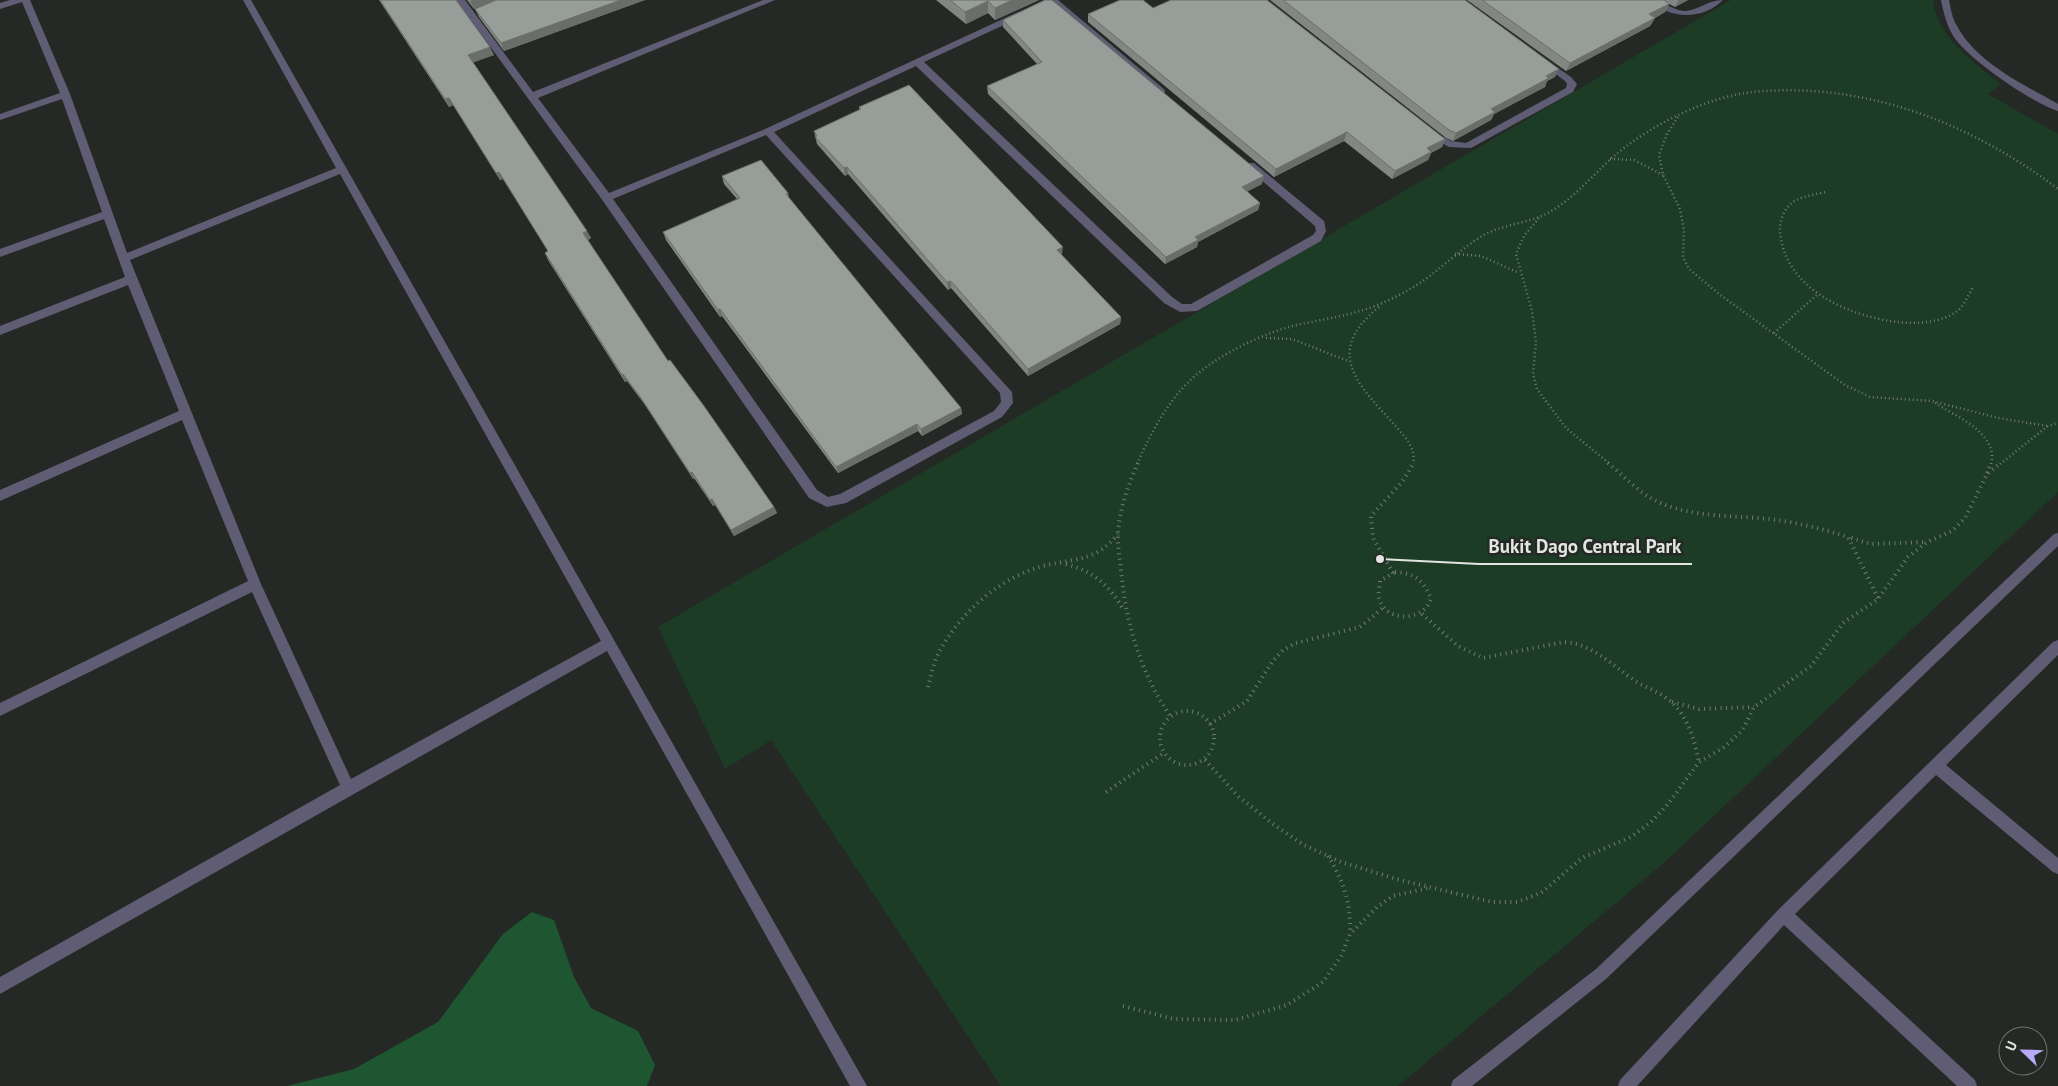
<svg xmlns="http://www.w3.org/2000/svg" width="2058" height="1086" font-family="'PT Sans',sans-serif">
	<style>
		.green { fill: #1d3c26 }
		.water { fill: #1e5631 }
		.lines { fill: none; stroke-linecap: round; stroke-linejoin: round }
		.path-far1 { stroke: #757976; stroke-width: 2.5; stroke-dasharray: 1 3; stroke-linecap: butt }
		.path { stroke: #757976; stroke-width: 4; stroke-dasharray: 1 4.5; stroke-linecap: butt }
		.minor { fill: #605c73; fill-rule: evenodd }
		.wall { fill: #828783 }
		.shaded-wall { fill: #6a6e6a }
		.building { fill: #979d98; stroke: #6a6e6a }
		.leader { fill: none; stroke: #e2e5e2; stroke-width: 2 }
		.callout-dot { fill: #e2e5e2; stroke: #242925; stroke-width: 2 }
		.callout-label { font-size: 19px; text-anchor: middle; font-weight: bold; fill: #e2e5e2; stroke: #242925; stroke-width: 5; stroke-linejoin: round; paint-order: stroke }
	</style>
	<rect width="100%" height="100%" fill="#242925"/>
	<!-- green -->
	<path class="green" d="M1731 0H1933C1936 36 1975 64 2001 84L1988 94 2058 134V492L1667 860 1398 1086H1001L771 740 725 769 658 627Z"/>
	<!-- water -->
	<polygon class="water" points="532,912 554,920 574,977 591,1008 638,1031 655,1065 647,1086 287,1086 354,1069 438,1022 503,934"/>
	<g class="lines">
		<!-- path-far1 -->
		<g class="path-far1">
			<polyline points="1678,117 1667,134 1659,155 1663,175 1680,209 1684,230 1683,257 1689,269 1719,294 1845,385 1870,397 1932,401 1998,418 2048,426"/>
			<polyline points="1610,159 1634,160 1663,175"/>
			<path d="M1825 192C1814 195 1802 196 1793 202 1784 208 1779 222 1780 232 1785 289 1848 316 1897 322 1916 324 1940 323 1956 312 1964 307 1968 295 1973 287"/>
			<polyline points="1539,218 1524,236 1516,254 1532,311 1536,342 1533,374 1537,389 1566,428 1610,464"/>
			<polyline points="1455,254 1481,256 1519,273"/>
			<path d="M1379 307C1313 360 1374 396 1408 441L1413 451 1414 464"/>
			<polyline points="1774,333 1818,294"/>
			<polyline points="1266,338 1292,339 1348,361"/>
			<path d="M1935 403C1955 416 1999 433 1991 464"/>
			<path d="M1137 464C1154 426 1174 389 1209 365 1234 348 1267 332 1297 325 1323 319 1349 316 1375 306 1395 298 1414 288 1431 275 1448 262 1464 247 1482 236 1504 223 1531 224 1553 210 1576 196 1593 175 1613 157 1647 127 1708 96 1753 92 1864 81 1971 123 2058 189"/>
			<polyline points="2000,464 2048,426 2058,423"/>
		</g>
		<!-- path -->
		<g class="path">
			<path d="M1138 463C1128 485 1120 508 1118 532 1117 545 1120 557 1121 570 1126 624 1140 671 1170 716"/>
			<path d="M1608 463C1623 475 1639 493 1656 501 1692 518 1731 515 1769 519 1796 522 1822 529 1848 537"/>
			<polyline points="1987,473 1991,463"/>
			<path d="M1066 564C1093 571 1109 585 1123 609"/>
			<path d="M1395 572C1415 573 1424 581 1431 599 1423 623 1383 622 1379 597 1378 592 1380 586 1380 581Z"/>
			<polyline points="1393,573 1373,538 1371,516 1402,482 1414,463"/>
			<polyline points="1878,598 1848,537 1871,544 1927,542"/>
			<path d="M1422 614 1458 646 1483 658 1564 642C1594 644 1612 666 1637 682 1651 690 1667 695 1678 709 1690 724 1695 743 1699 762"/>
			<path d="M928 687C931 676 933 664 938 654 960 612 1001 576 1047 565 1078 558 1096 561 1118 534"/>
			<polyline points="1672,702 1699,709 1754,707"/>
			<circle cx="1187" cy="738" r="27"/>
			<polyline points="1210,724 1247,701 1272,662 1283,650 1296,643 1360,627 1384,607"/>
			<polyline points="1205,760 1239,797 1273,824 1304,845 1341,862 1400,880 1492,902 1517,902 1541,893 1582,858 1631,837 1651,822 1668,804 1699,762 1723,748 1742,731 1754,707 1811,666 1843,623 1878,599 1908,557 1927,542 1952,531 1965,518 1987,474 2001,463"/>
			<polyline points="1106,792 1165,752"/>
			<path d="M1328 856C1344 882 1351 903 1350 934"/>
			<polyline points="1123,1006 1174,1019 1235,1020 1287,1005 1323,982 1341,956 1350,934 1377,907 1393,896 1429,888"/>
		</g>
		<!-- minor -->
		<g class="minor">
			<path d="M10 0H30L70 94 127 253 336 168 243 0H251L867 1086H850L607 651 0 994V977L340 785 252 592 0 716V703L248 581 182 420 0 501V490L179 411 128 285 0 335V326L125 277 104 219 0 257V249L102 212 62 99 0 120V114L60 93 22 2 0 9V3ZM340 174 601 641 351 779 261 584 130 260Z"/>
			<path d="M456 0H465L533 92 763 0H775L538 98 609 193 765 129 1018 12 1021 13V17L924 62 1172 297 1182 304H1191L1313 235 1316 231 1315 226 1246 167V163H1254L1324 221 1326 231 1321 241 1197 311 1180 312 1164 303 916 66 774 132 1012 392 1013 403 1002 417 846 503 827 507 809 498 603 201ZM766 135 1000 393 1001 402 994 411 840 494 828 497 817 490 613 199Z"/>
			<polygon points="1049,0 1058,0 1165,90 1165,94 1159,94"/>
			<path d="M1650 0C1664 0 1671 10 1684 11 1698 11 1707 0 1723 0 1703 20 1670 20 1650 0Z"/>
			<path d="M1941 0H1949C1951 9 1952 18 1957 26 1977 63 2023 84 2058 104V111C2032 103 1972 61 1956 40 1947 27 1944 15 1941 0Z"/>
			<polygon points="1545,59 1571,77 1577,84 1573,92 1471,148 1449,147 1427,135 1425,133 1430,130 1451,141 1466,143 1566,88 1567,84 1565,81 1542,64 1542,60"/>
			<polygon points="2058,533 2058,546 1606,979 1472,1086 1451,1086 1453,1080 1596,969 2054,534"/>
			<polygon points="2058,640 2058,655 1946,765 2058,858 2058,874 2053,872 1936,775 1795,914 1975,1080 1977,1086 1957,1086 1784,925 1637,1086 1618,1086 1620,1080 1779,909 2053,642"/>
		</g>
	</g>
	<!-- wall -->
	<g class="wall">
		<polygon points="379,0 456,0 494,55 473,62 591,238 588,240 668,361 774,507 777,513 734,536 715,505 713,506 694,478 693,479 645,405 627,381 625,382 548,260 545,253 548,251 503,179 500,180 453,105 449,107"/>
		<polygon points="467,0 495,0 474,9"/>
		<polygon points="496,0 645,0 504,51 479,17 475,9"/>
		<polygon points="936,0 1039,0 995,20 988,13 966,24"/>
		<polygon points="1270,0 1465,0 1555,77 1547,81 1545,87 1494,114 1491,120 1453,141 1446,138"/>
		<polygon points="1467,0 1688,0 1675,7 1669,4 1665,12 1655,18 1650,26 1566,71"/>
		<polygon points="1153,8 1445,139 1442,147 1431,153 1428,160 1392,179 1344,141 1274,177 1088,22 1088,14"/>
		<polygon points="1003,20 1262,184 1247,191 1260,203 1258,210 1198,242 1197,247 1165,264 988,94 987,86 1037,64 1003,27"/>
		<polygon points="859,107 1062,254 1061,255 1121,317 1120,324 1028,376 951,288 948,290 848,174 845,176 817,144 814,131 859,110"/>
		<polygon points="722,176 788,193 789,198 961,408 962,414 922,436 918,431 838,473 722,316 720,317 666,240 663,232 737,199 724,184"/>
	</g>
	<!-- shaded-wall -->
	<g class="shaded-wall">
		<polygon points="472,0 495,0 474,9 470,1"/>
		<polygon points="621,0 645,0 504,51 501,43"/>
		<polygon points="1012,0 1039,0 995,20 995,8"/>
		<polygon points="1679,0 1688,0 1675,7"/>
		<polygon points="988,1 988,13 966,24 965,12"/>
		<polygon points="1669,4 1665,12 1645,23 1649,14"/>
		<polygon points="1655,18 1650,26 1566,71 1570,63"/>
		<polygon points="490,47 494,55 472,63 468,55"/>
		<polygon points="1559,69 1555,77 1547,81 1545,87 1494,114 1491,120 1453,141 1456,133 1491,109 1546,76"/>
		<polygon points="449,98 453,105 449,107 445,99"/>
		<polygon points="1347,132 1344,141 1274,177 1276,169"/>
		<polygon points="1445,139 1442,147 1431,153 1428,160 1392,179 1395,171 1427,148"/>
		<polygon points="847,167 848,174 845,176 844,168"/>
		<polygon points="499,172 503,179 500,180 496,173"/>
		<polygon points="1264,176 1262,184 1241,195 1242,187"/>
		<polygon points="1260,203 1258,210 1198,242 1197,247 1165,264 1166,257 1195,237"/>
		<polygon points="587,231 591,238 586,240 583,233"/>
		<polygon points="1063,247 1062,254 1056,257 1057,250"/>
		<polygon points="951,281 951,288 948,290 947,282"/>
		<polygon points="720,309 722,316 720,317 718,310"/>
		<polygon points="1121,317 1120,324 1028,376 1028,369"/>
		<polygon points="623,374 627,381 625,382 622,375"/>
		<polygon points="961,408 962,414 922,436 921,429"/>
		<polygon points="917,424 918,431 838,473 836,467"/>
		<polygon points="692,472 694,478 693,479 690,473"/>
		<polygon points="712,499 715,505 713,506 710,500"/>
		<polygon points="774,507 777,513 734,536 731,530"/>
	</g>
	<!-- building -->
	<g class="building">
		<polygon points="380,0 456,0 490,47 468,55 587,231 583,233 668,361 670,360 704,406 774,507 731,530 712,499 710,500 692,472 690,473 641,398 623,374 622,375 545,253 548,251 499,172 496,173 449,98 445,99"/>
		<polygon points="496,0 621,0 501,43 475,9"/>
		<polygon points="950,0 1012,0 995,8 988,1 965,12"/>
		<polygon points="1045,0 1052,0 1264,176 1242,187 1260,203 1195,237 1198,240 1166,257 987,86 1042,62 1003,20"/>
		<polygon points="1120,0 1143,0 1153,8 1171,0 1267,0 1445,139 1427,148 1431,152 1395,171 1347,132 1276,169 1088,14"/>
		<polygon points="1283,0 1465,0 1559,69 1546,76 1549,78 1491,109 1495,112 1456,133 1449,130"/>
		<polygon points="1482,0 1664,0 1669,4 1649,14 1655,18 1570,63"/>
		<polygon points="909,85 1063,247 1057,250 1121,317 1028,369 951,281 947,282 847,167 844,168 815,137 817,136 814,131 861,109 859,107"/>
		<polygon points="761,160 788,193 786,194 961,408 921,429 917,424 836,467 720,309 718,310 663,232 740,198 722,176"/>
	</g>
	<!-- callouts -->
	<path class="leader" d="M1380 559L1479 564H1692"/>
	<circle class="callout-dot" cx="1380" cy="559" r="5"/>
	<g class="callout-label">
		<text x="1585" y="553">Bukit Dago Central Park</text>
	</g>
	<!-- north arrow -->
	<g transform="translate(2023 1051) rotate(293)"><circle r="24" fill="#242925" stroke="#707471"/>
	<path d="M0-4L9 19L0 12L-9 19Z" fill="#b9abf7"/>
	<text y="-8" font-size="14" font-weight="bold" text-anchor="middle" fill="#e2e5e2">U</text>
	</g>
</svg>
